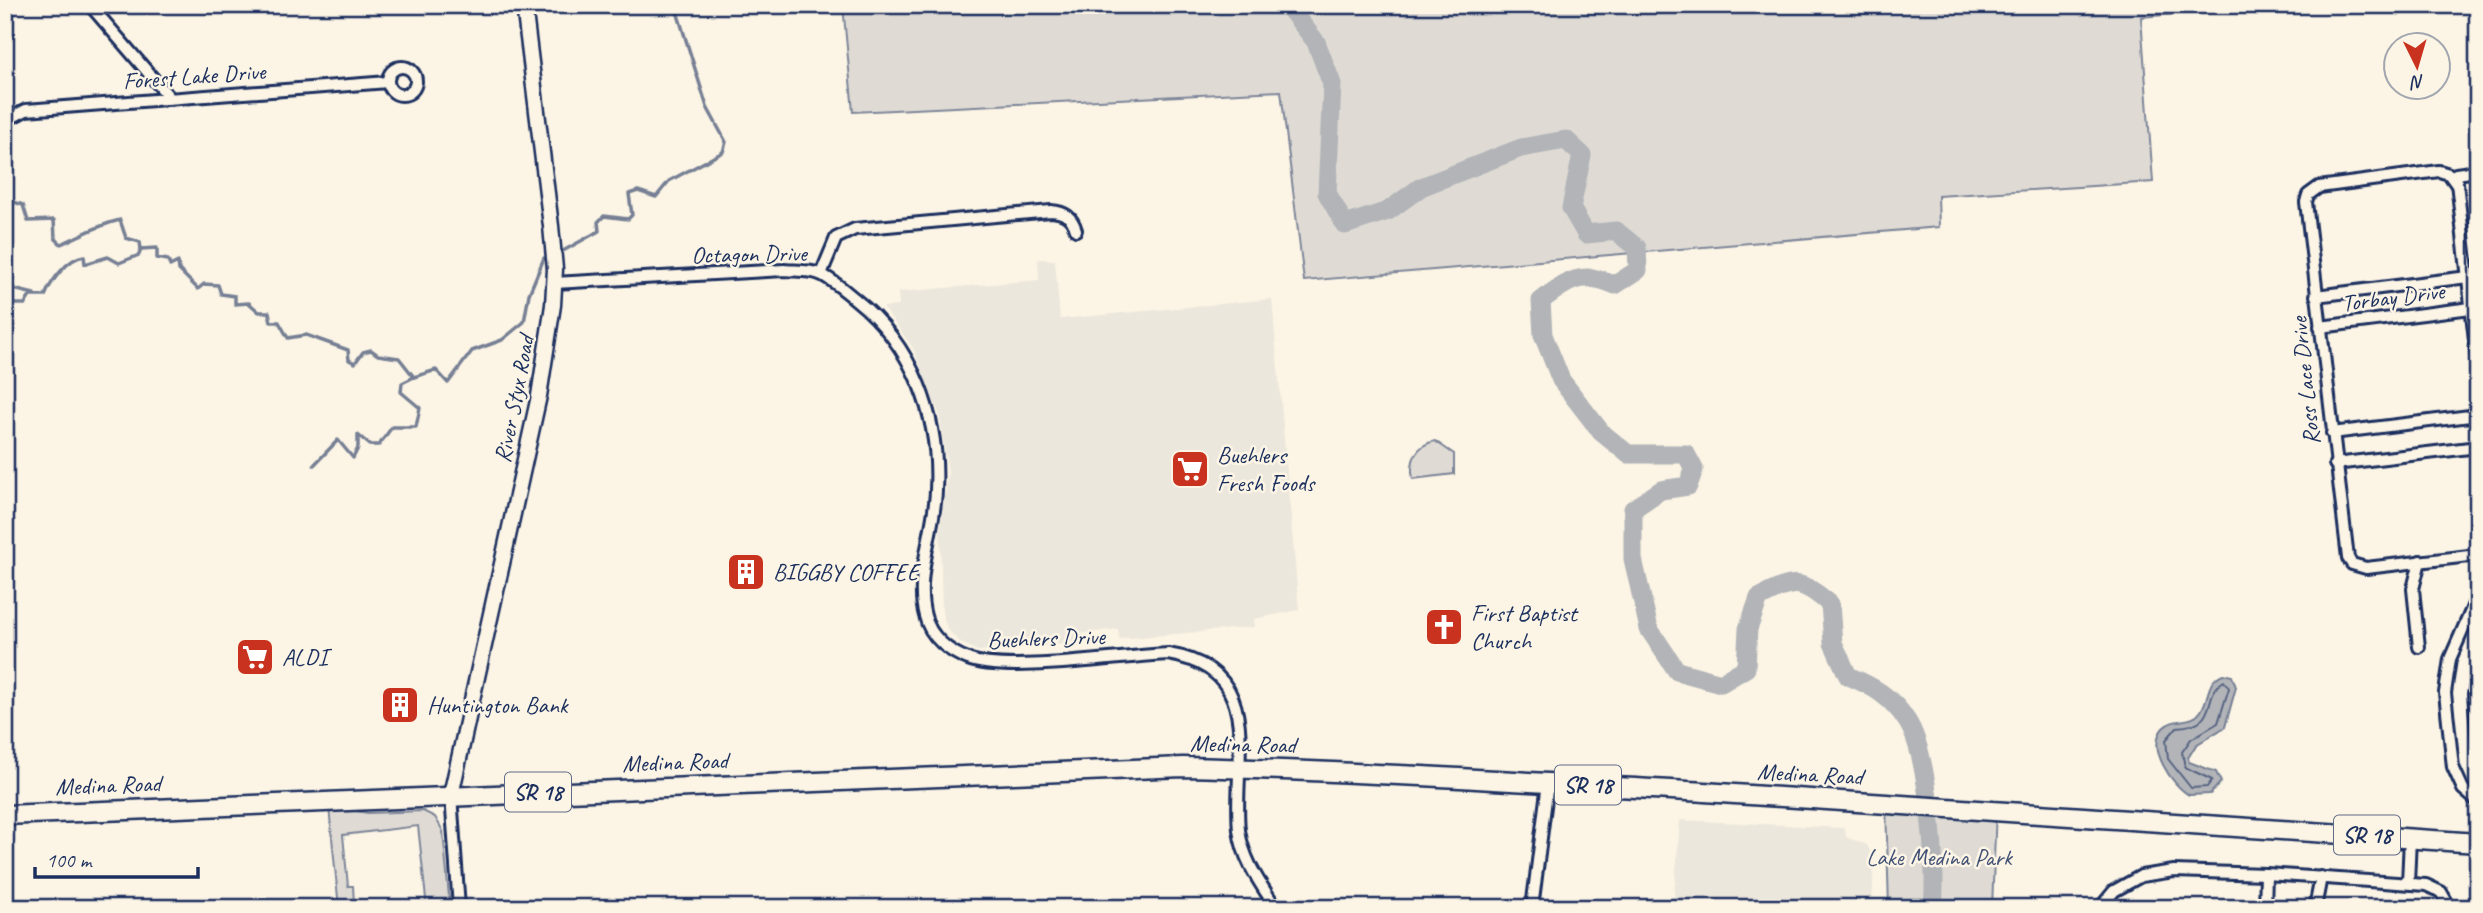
<svg xmlns="http://www.w3.org/2000/svg" width="2483" height="913" font-family="Caveat,sans-serif">
	<style>
		.built { fill: #ece7dc }
		.green { fill: #dfdbd4; stroke: #7d8599; stroke-width: 2 }
		.water { fill: #b2b4b8; stroke: #767f94; stroke-width: 2 }
		.lines { fill: none; stroke-linecap: round; stroke-linejoin: round }
		.shore { stroke: #576482; stroke-width: 2 }
		.stream { stroke: #767f94; stroke-width: 3.5 }
		.river { stroke: #b2b4b8; stroke-width: 19 }
		.minor-casing { stroke: #1b2f5e; stroke-width: 16 }
		.tertiary-casing { stroke: #1b2f5e; stroke-width: 19 }
		.trunk-casing { stroke: #1b2f5e; stroke-width: 23 }
		.minor { stroke: #fcf5e5; stroke-width: 10 }
		.tertiary { stroke: #fcf5e5; stroke-width: 14 }
		.trunk { stroke: #fcf5e5; stroke-width: 18 }
		.labels { text-anchor: middle; dominant-baseline: central; stroke-width: 5; stroke-linejoin: round; paint-order: stroke }
		.shield { fill: #fcf5e5; stroke: #5e6a86; stroke-width: 2 }
		.shield-label { font-size: 23px; font-weight: bold; fill: #1b2f5e }
		.street-label { font-size: 24px; fill: #1b2f5e; stroke: #fcf5e5 }
		.poi-label { font-size: 24px; fill: #1b2f5e; stroke: #fcf5e5; text-anchor: start }
		.park-label { font-size: 24px; fill: #425176; stroke: #fcf5e5 }
	</style>
	<rect width="100%" height="100%" fill="#fcf5e5"/>
	<filter id="ink" filterUnits="userSpaceOnUse"><feTurbulence type="fractalNoise" baseFrequency=".0143" numOctaves="2"/><feDisplacementMap in="SourceGraphic" scale="14" xChannelSelector="R" yChannelSelector="G"/><feConvolveMatrix kernelMatrix="1 2 1 2 8 2 1 2 1" color-interpolation-filters="sRGB"/></filter>
	<g filter="url(#ink)">
		<!-- built -->
		<g class="built">
			<polygon points="1038,259 1055,260 1060,319 1272,299 1299,610 1254,619 1255,627 1119,639 1118,629 1079,634 1079,643 978,651 961,643 947,629 942,612 940,531 948,472 939,413 913,348 883,307 899,306 898,292 1039,280"/>
			<polygon points="1680,820 1845,828 1846,837 1867,845 1874,859 1872,908 1673,908"/>
		</g>
		<!-- green -->
		<g class="green">
			<polygon points="843,5 2283,5 2141,17 2153,182 1938,196 1939,227 1304,281 1281,91 853,112"/>
			<path d="M1435 441 1454 454V474L1413 479C1409 461 1416 445 1435 441Z"/>
			<polygon points="1886,803 1996,809 1992,908 1889,908"/>
			<polygon points="329,807 368,813 423,811 435,817 443,831 450,908 427,908 418,826 343,835 348,886 353,886 354,904 358,908 339,908"/>
		</g>
		<!-- water -->
		<path class="water" d="M2223 674 2232 676 2236 687 2225 727 2196 745 2188 758 2189 762 2216 772 2221 782 2210 794 2189 795C2172 785 2146 748 2163 728 2175 716 2192 725 2201 711 2210 697 2206 681 2223 674Z"/>
		<g class="lines">
			<!-- shore -->
			<path class="shore" d="M2224 681 2229 688 2218 723 2191 739 2182 752 2185 767 2212 780 2207 787 2191 788 2168 759 2166 740 2177 727C2222 725 2200 695 2224 681Z"/>
			<!-- stream -->
			<g class="stream">
				<path d="M5 190 10 192 8 200 23 205 28 221 54 220 55 238 61 244C82 235 98 225 120 220L126 238 140 242 141 249 157 248V258L168 260 170 266 178 262 179 270 198 289 204 284 218 285 221 294 235 296V304L249 303 259 312H269L271 322H279L288 338 306 335 348 350 349 360 355 363 363 352 371 350 378 355 399 358 414 377 436 370 448 383 472 351 502 340 524 322 529 294 544 258"/>
				<polyline points="563,251 599,231 598,222 604,216 628,219 632,215 629,194 638,191 656,197 669,181 723,152 726,142 707,107 675,5"/>
				<polyline points="5,287 34,294"/>
				<path d="M5 304H25L30 296H45C51 281 68 258 84 256L85 264 108 257 119 263 139 255 141 249"/>
				<polyline points="314,465 338,440 353,458 358,448 358,435 370,445 379,445 392,427 416,427 420,408 401,392 402,383 414,377"/>
			</g>
			<!-- river -->
			<path class="river" d="M1287 5 1316 42 1332 84 1327 193 1345 225 1388 211 1421 187 1521 148 1566 140 1582 155 1571 208 1586 234 1616 231 1637 248 1638 270 1615 285C1583 270 1568 280 1541 301L1543 335 1561 380 1601 432 1628 454H1686L1694 469 1688 486 1661 490 1633 509V559L1649 629 1677 671 1721 683 1746 668 1748 629 1759 598C1794 580 1799 578 1830 604L1833 643 1848 676C1873 686 1892 697 1907 721 1929 754 1937 867 1933 908"/>
			<defs>
				<g id="minor">
					<polyline points="90,5 170,98"/>
					<circle cx="402" cy="81" r="14"/>
					<polyline points="5,121 26,110 388,82"/>
					<polyline points="2478,171 2456,174 2478,366"/>
					<polyline points="2457,185 2449,174 2439,171 2319,187 2308,195 2306,202 2348,558 2352,564 2366,568 2478,555"/>
					<path d="M821 274 836 238 855 229 1051 211C1065 212 1072 217 1076 230"/>
					<path d="M554 283 784 270C795 271 810 270 820 274 832 279 845 291 855 299 913 345 940 417 936 490 935 531 914 576 925 616 930 637 949 652 968 659 1004 674 1123 656 1168 654 1268 670 1232 760 1239 830 1243 860 1260 883 1276 908"/>
					<polyline points="2316,296 2468,277"/>
					<polyline points="2320,327 2471,308"/>
					<polyline points="2332,433 2478,415"/>
					<polyline points="2335,464 2478,447"/>
					<polyline points="2478,595 2450,659 2445,693 2453,767 2463,789 2478,802"/>
					<polyline points="2419,647 2413,589 2420,561"/>
					<polyline points="2478,676 2474,694 2478,742"/>
					<polyline points="451,795 459,908"/>
					<polyline points="2408,883 2410,838"/>
					<polyline points="1532,908 1548,783"/>
					<polyline points="2100,908 2114,891 2141,876 2174,871 2266,874 2426,885 2441,892 2450,908"/>
					<polyline points="2265,908 2266,874"/>
					<polyline points="2315,908 2321,877"/>
				</g>
				<polyline id="tertiary" points="451,795 539,396 553,305 555,269 551,226 524,5"/>
				<path id="trunk" d="M5 815 1183 767C1357 771 1530 782 1704 792 1962 807 2220 825 2478 843"/>
			</defs>
			<!-- minor casing -->
			<use href="#minor" class="minor-casing"/>
			<!-- tertiary casing -->
			<use href="#tertiary" class="tertiary-casing"/>
			<!-- trunk casing -->
			<use href="#trunk" class="trunk-casing"/>
			<!-- minor -->
			<use href="#minor" class="minor"/>
			<!-- tertiary -->
			<use href="#tertiary" class="tertiary"/>
			<!-- trunk -->
			<use href="#trunk" class="trunk"/>
		</g>
	</g>
	<!-- icons -->
	<defs>
		<symbol id="supermarket-square" viewBox="-11 -11 22 22"><rect x="-9" y="-9" width="18" height="18" rx="4" fill="#c8321e" stroke="#fcf5e5"/><path d="M-6-5.5h2.5l.6 2H6L4.5 2H-2.5L-4.4-4H-6ZM-1.5 3.2a1.3 1.3 0 1 0 .1 0ZM3 3.2a1.3 1.3 0 1 0 .1 0Z" fill="#fff"/></symbol>
		<symbol id="building-square" viewBox="-11 -11 22 22"><rect x="-9" y="-9" width="18" height="18" rx="4" fill="#c8321e" stroke="#fcf5e5"/><path d="M-4-6H4V6H1V3H-1V6H-4ZM-2.5-4.3h1.7v1.8h-1.7ZM.8-4.3h1.7v1.8H.8ZM-2.5-1h1.7V.8h-1.7ZM.8-1h1.7V.8H.8Z" fill="#fff"/></symbol>
		<symbol id="church-square" viewBox="-11 -11 22 22"><rect x="-9" y="-9" width="18" height="18" rx="4" fill="#c8321e" stroke="#fcf5e5"/><path d="M-1.2-6h2.4v3.5h3.3v2.4h-3.3V6h-2.4V-.1h-3.3v-2.4h3.3Z" fill="#fff"/></symbol>
	</defs>
	<g fill-rule="evenodd">
		<use href="#supermarket-square" x="1168" y="447" width="44" height="44"/>
		<use href="#building-square" x="724" y="550" width="44" height="44"/>
		<use href="#church-square" x="1422" y="605" width="44" height="44"/>
		<use href="#supermarket-square" x="233" y="635" width="44" height="44"/>
		<use href="#building-square" x="378" y="683" width="44" height="44"/>
	</g>
	<g class="labels">
		<!-- shield labels -->
		<g class="shield">
			<rect x="1555" y="765.5" width="66" height="39" rx="5"/>
			<rect x="505" y="772.5" width="66" height="39" rx="5"/>
			<rect x="2334" y="815.5" width="66" height="39" rx="5"/>
		</g>
		<g class="shield-label">
			<text x="1588" y="785">SR 18</text>
			<text x="538" y="792">SR 18</text>
			<text x="2367" y="835">SR 18</text>
		</g>
		<!-- street labels -->
		<g class="street-label">
			<text transform="translate(194 76) rotate(-4)">Forest Lake Drive</text>
			<text transform="translate(749 254) rotate(-1)">Octagon Drive</text>
			<text transform="translate(2393 297) rotate(-7)">Torbay Drive</text>
			<text transform="translate(2305 381) rotate(-96)">Ross Lace Drive</text>
			<text transform="translate(514 399) rotate(-79)">River Styx Road</text>
			<text transform="translate(1046 638) rotate(-2)">Buehlers Drive</text>
			<text transform="translate(1243 744) rotate(1)">Medina Road</text>
			<text transform="translate(675 762) rotate(-2)">Medina Road</text>
			<text transform="translate(1810 774) rotate(3)">Medina Road</text>
			<text transform="translate(108 785) rotate(-2)">Medina Road</text>
		</g>
		<!-- poi labels -->
		<g class="poi-label">
			<text x="1217" y="455">Buehlers<tspan x="1217" dy="28">Fresh Foods</tspan></text>
			<text x="773" y="572">BIGGBY COFFEE</text>
			<text x="1471" y="613">First Baptist<tspan x="1471" dy="28">Church</tspan></text>
			<text x="282" y="657">ALDI</text>
			<text x="427" y="705">Huntington Bank</text>
		</g>
		<!-- park labels -->
		<g class="park-label">
			<text x="1939" y="857">Lake Medina Park</text>
		</g>
	</g>
	<!-- margin -->
	<rect width="2483" height="913" fill="none" stroke="#fcf5e5" stroke-width="28"/>
	<rect x="14" y="14" width="2455" height="885" fill="none" stroke="#1b2f5e" stroke-width="2.5" filter="url(#ink)"/>
	<!-- north arrow -->
	<g transform="translate(2417 66) rotate(175)"><circle r="33" fill="#fcf5e5" stroke="#a2a6af" stroke-width="2"/>
	<path d="M0-5L12 26L0 18L-12 26Z" fill="#c8321e"/>
	<text y="-10" font-size="19" font-weight="bold" text-anchor="middle" fill="#1b2f5e">N</text>
	</g>
	<!-- scale -->
	<path d="M35 867v10h163v-10" fill="none" stroke="#1b2f5e" stroke-width="3.5"/>
	<text x="46" y="867" font-size="21" fill="#1b2f5e" stroke="#fcf5e5" stroke-width="5" paint-order="stroke">100 m</text>
</svg>
